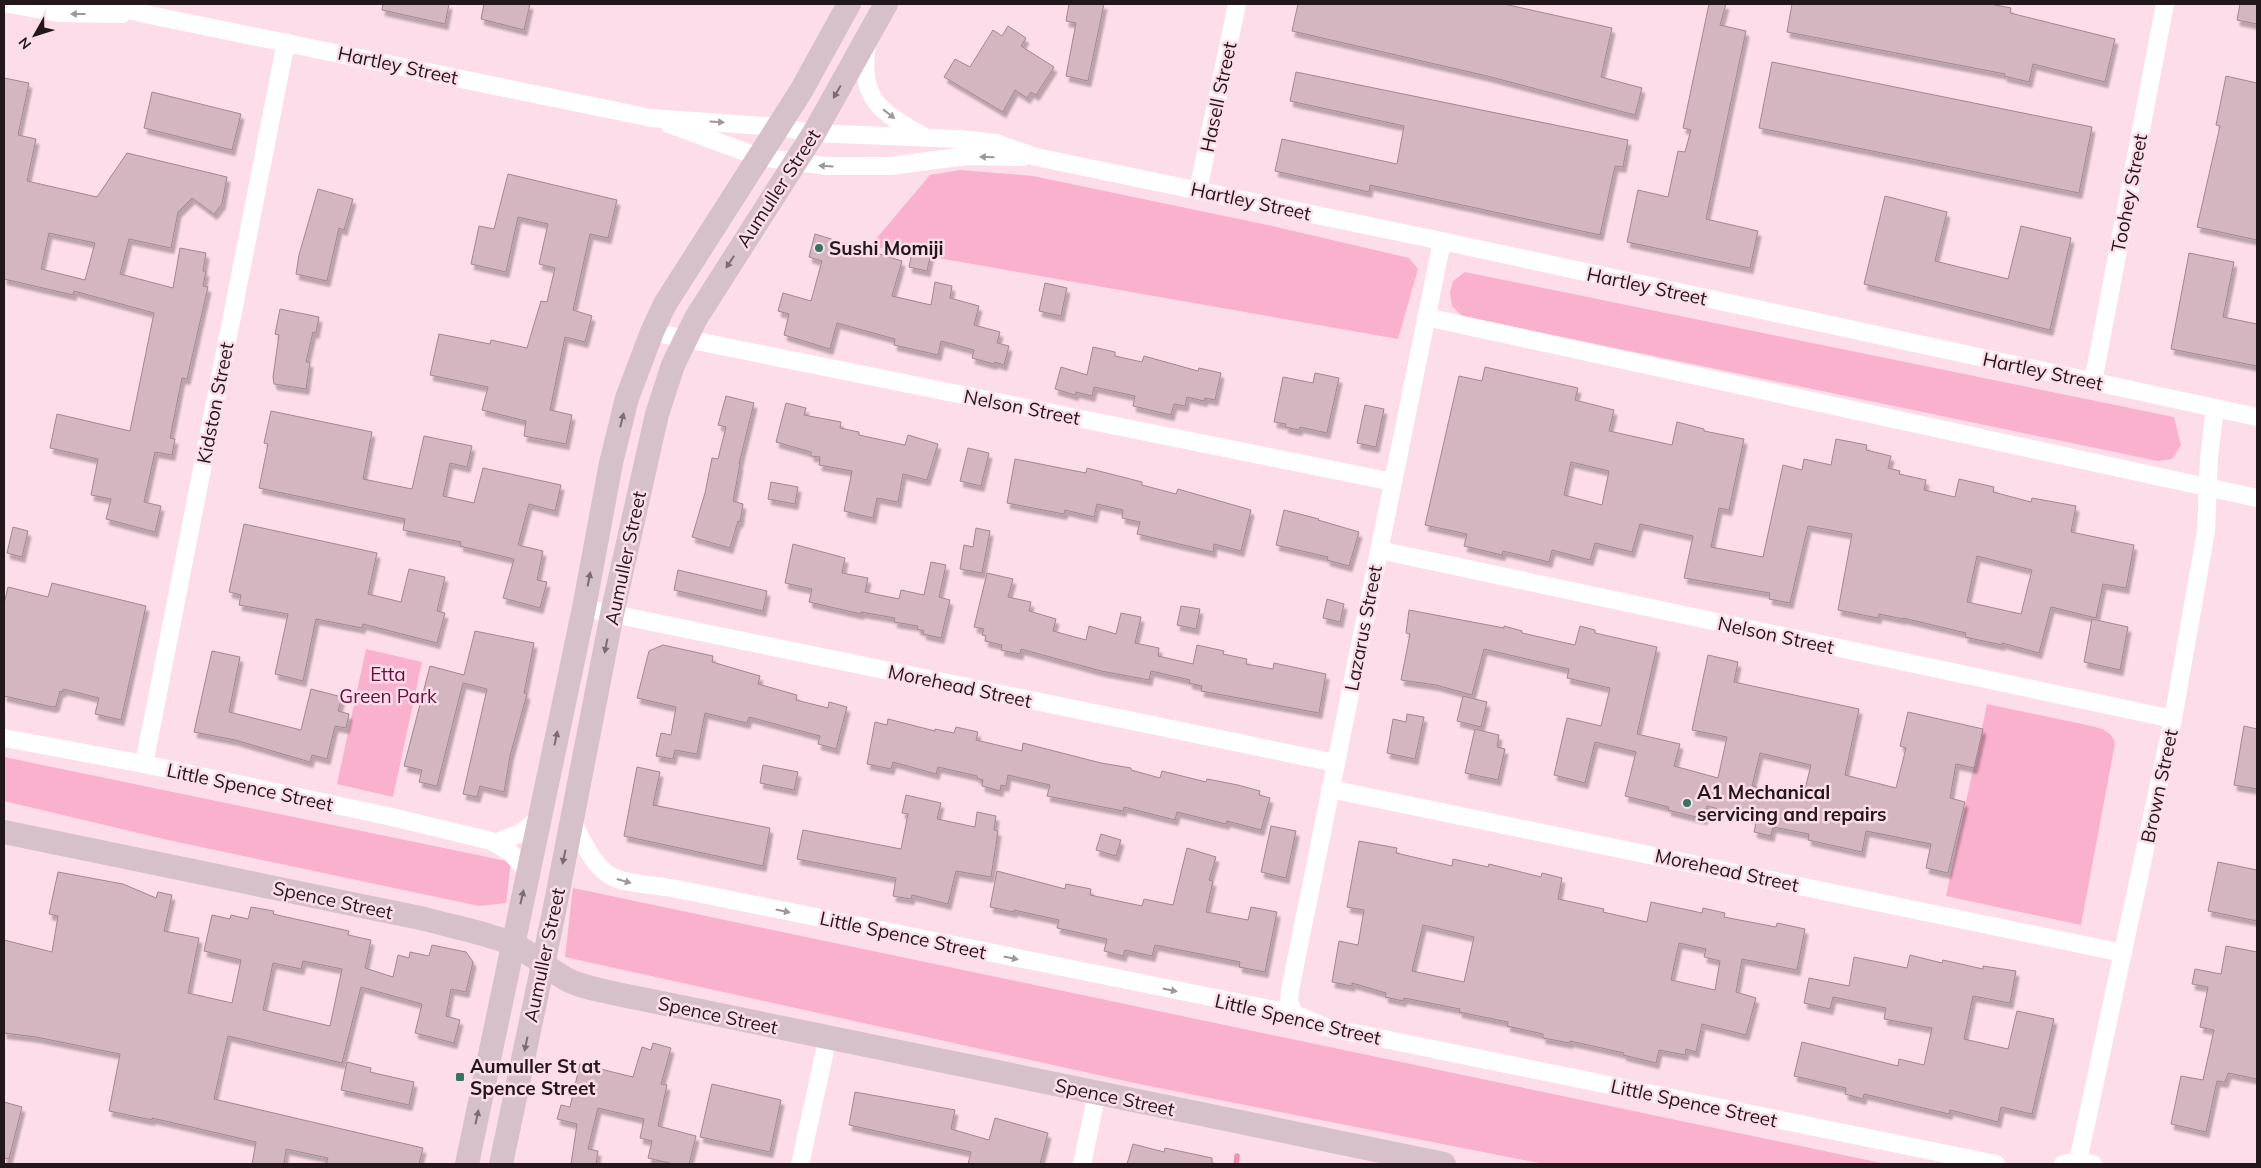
<svg xmlns="http://www.w3.org/2000/svg" width="2261" height="1168" font-family="Mulish,sans-serif">
	<style>
		.green { fill: #f9b1cd }
		.lines { fill: none; stroke-linecap: round; stroke-linejoin: round }
		.stream { stroke: #f28fb9; stroke-width: 5.5 }
		.building { fill: #d4b6c1; stroke: #a38691; fill-rule: evenodd; filter: url(#shadow) }
		.street { stroke: #fff; stroke-width: 18 }
		.secondary { stroke: #d6c1ca; stroke-width: 24 }
		.oneway { fill: #9c9798 }
		.oneway2 { fill: #7c6c72 }
		.poi-dot { fill: #347564; stroke: #fddde9; stroke-width: 2 }
		.labels { text-anchor: middle; dominant-baseline: central; stroke-width: 5; stroke-linejoin: round; paint-order: stroke }
		.street-label { font-size: 19px; fill: #22171b; stroke: #fddde9 }
		.poi-label { font-size: 19px; font-weight: bold; fill: #22171b; stroke: #fddde9; text-anchor: start }
		.park-label { font-size: 19px; fill: #660e3e; stroke: #fddde9 }
	</style>
	<defs>
		<filter id="shadow"><feDropShadow dx="3" dy="5.5" stdDeviation="1" flood-color="#0004"/></filter>
	</defs>
	<rect width="100%" height="100%" fill="#fddde9"/>
	<!-- green -->
	<g class="green">
		<polygon points="960,170 1033,176 1272,226 1409,258 1418,269 1398,339 870,246 930,175"/>
		<polygon points="1465,272 2174,417 2181,445 2172,459 2158,461 1462,316 1452,306 1450,293 1453,281"/>
		<polygon points="366,649 422,662 393,797 337,784"/>
		<path d="M1987 704 2096 727C2105 730 2112 733 2115 743L2081 925 1946 896Z"/>
		<polygon points="4,757 511,862 506,903 479,906 168,840 4,801"/>
		<polygon points="573,888 1886,1164 1544,1164 1139,1084 565,957"/>
	</g>
	<g class="lines">
		<!-- stream -->
		<polyline class="stream" points="1236,1164 1237,1156"/>
	</g>
	<!-- building -->
	<g class="building">
		<polygon points="383,4 449,4 445,24 382,10"/>
		<polygon points="484,4 530,4 524,30 481,19"/>
		<polygon points="1069,4 1104,4 1088,81 1066,76 1076,23 1066,21"/>
		<polygon points="1298,4 1504,4 1612,28 1601,77 1642,88 1635,115 1487,76 1292,31"/>
		<polygon points="1709,4 1726,4 1720,25 1746,31 1706,219 1758,231 1750,268 1627,242 1638,190 1668,197 1678,151 1685,152 1691,130 1683,128"/>
		<polygon points="1792,4 1990,4 2011,8 2010,13 2115,39 2105,82 2033,64 2029,82 2004,76 2005,74 1787,32"/>
		<polygon points="2240,4 2257,4 2257,24 2237,20"/>
		<polygon points="1008,26 1026,38 1021,46 1054,67 1036,95 1031,92 1027,98 1015,90 1003,112 944,77 955,59 970,67 993,30 1002,36"/>
		<polygon points="1772,62 2092,127 2079,193 1759,128"/>
		<polygon points="1296,72 1628,140 1623,167 1615,166 1600,235 1370,185 1369,192 1275,171 1282,139 1397,164 1404,126 1290,101"/>
		<polygon points="2226,76 2257,83 2257,240 2197,227 2220,126 2216,125"/>
		<path d="M4 78 29 83 18 135 36 139 27 181 97 197 127 153 227 177 222 204 214 214 192 198 178 212 171 248 129 239 120 274 173 288 180 248 206 253 203 271H206L203 286 208 287 187 379 182 378 170 438 175 439 172 455 155 452 144 502 161 506 155 532 106 519 111 499 91 495 98 459 50 448 57 414 130 431 154 313 74 291 73 295 4 279ZM49 233 95 243 85 280 41 269Z"/>
		<polygon points="152,92 241,114 232,150 144,128"/>
		<polygon points="508,174 617,200 608,238 590,234 573,310 592,316 585,342 565,337 550,410 572,415 566,444 524,436 526,421 482,410 488,387 430,375 439,334 490,344 491,340 527,348 541,301 547,302 555,268 539,264 548,224 518,217 506,272 471,264 479,226 494,229"/>
		<polygon points="318,189 353,199 344,230 339,228 327,281 296,274 299,255"/>
		<polygon points="1885,196 1947,212 1935,261 2008,279 2021,226 2071,238 2050,330 1864,284"/>
		<polygon points="815,234 902,261 892,296 931,305 935,282 952,286 950,298 979,306 974,325 1000,332 997,343 1009,346 1004,365 995,362 994,364 972,358 974,350 941,341 938,355 894,345 895,339 837,323 830,349 784,335 789,314 778,311 783,293 811,301 822,261 809,257"/>
		<polygon points="913,248 931,253 927,271 909,267"/>
		<polygon points="2189,253 2234,262 2223,317 2257,324 2257,366 2171,349"/>
		<polygon points="1045,283 1067,288 1061,316 1039,311"/>
		<polygon points="280,309 319,317 316,333 313,332 306,362 310,362 306,389 274,384 273,377 279,335 275,334"/>
		<polygon points="1093,347 1115,352 1115,356 1142,362 1144,356 1198,371 1199,368 1221,373 1215,400 1205,398 1204,401 1187,397 1185,406 1174,404 1171,415 1133,406 1135,396 1094,387 1092,396 1076,392 1075,395 1055,389 1061,367 1087,375"/>
		<path d="M1485 367 1578 388 1575 400 1614 410 1609 431 1672 445 1677 422 1704 429V431L1744 439 1729 510 1719 508 1711 547 1763 557 1783 465 1802 470 1804 459 1831 465 1836 439 1867 445 1866 450 1891 456 1888 468 1900 471 1899 474 1926 480 1924 490 1955 497 1959 479 1994 487 1993 492 2031 502 2032 498 2076 506 2071 532 2134 545 2126 588 2103 584 2096 618 2051 607 2039 653 2002 643V645L1965 637 1966 633 1903 618V619L1879 614 1878 618 1838 610 1852 534 1808 526 1790 603 1769 599 1770 593 1684 578 1693 536 1640 524 1632 552 1595 543 1590 560 1552 550 1549 562 1503 551 1502 555 1464 546 1467 534 1425 525 1459 376 1482 381ZM1571 462 1609 471 1602 505 1564 495ZM1977 556 2032 570 2021 614 1967 602Z"/>
		<polygon points="1315,373 1339,378 1327,433 1300,427 1299,430 1285,427 1286,424 1274,422 1283,377 1313,383"/>
		<polygon points="726,396 754,403 739,464 740,464 733,501 743,504 740,522 738,521 730,548 692,537 705,493 712,458 718,459 726,427 718,425"/>
		<polygon points="786,403 806,408 804,415 841,422 840,428 859,432 859,435 905,445 908,435 938,444 927,480 903,474 898,502 877,498 873,518 844,511 852,471 819,465 820,457 811,456 811,452 776,442"/>
		<polygon points="1365,405 1384,409 1376,447 1357,443"/>
		<polygon points="271,411 372,432 363,479 412,489 424,436 472,446 467,467 450,463 443,496 474,503 483,468 561,485 555,511 529,504 518,545 543,551 537,580 547,582 540,608 503,598 514,559 460,546 461,542 403,530 405,519 259,488 268,444 264,443"/>
		<polygon points="968,448 989,453 981,486 960,481"/>
		<polygon points="1015,459 1086,473 1087,468 1142,482 1142,485 1176,494 1178,489 1251,510 1241,551 1214,544 1213,552 1137,534 1140,522 1122,518 1123,510 1097,504 1094,517 1065,510 1064,514 1007,503"/>
		<polygon points="771,482 798,487 795,504 768,499"/>
		<polygon points="1284,510 1319,519 1318,520 1359,532 1349,566 1327,560 1328,557 1276,545"/>
		<polygon points="244,524 377,553 368,594 401,602 409,569 445,577 437,611 445,613 437,643 363,624 362,628 316,619 303,681 275,674 288,614 239,605 241,595 229,592"/>
		<polygon points="13,527 28,531 22,557 7,553"/>
		<polygon points="976,528 990,531 982,573 960,569 964,545 973,547"/>
		<polygon points="793,544 845,558 842,573 868,578 865,592 899,599 901,590 924,595 931,562 946,565 939,597 950,600 941,638 923,634 924,631 917,629 918,626 894,622 895,618 861,612 861,614 809,602 812,589 785,583"/>
		<polygon points="678,570 767,591 763,611 674,590"/>
		<polygon points="987,573 1013,579 1008,597 1031,602 1029,611 1056,619 1053,631 1086,640 1089,626 1116,634 1121,613 1141,617 1135,643 1159,648 1158,656 1193,664 1197,645 1224,651 1223,654 1247,659 1246,664 1273,669 1274,663 1326,674 1319,713 1201,691 1202,686 1189,683 1190,680 1151,671 1149,680 1101,671 1021,649 1020,654 1001,650 1002,645 985,641 986,636 982,635 984,629 974,627"/>
		<polygon points="52,583 146,606 121,720 95,714 99,698 63,689 63,692 60,691 56,706 53,707 4,696 4,604 8,587 48,597"/>
		<polygon points="1327,599 1344,604 1340,622 1323,618"/>
		<polygon points="1181,606 1200,609 1196,629 1177,625"/>
		<path d="M1409 610 1504 628V626L1522 631V633L1575 645 1580 626 1595 630V633L1657 647 1637 734 1680 744 1674 766 1718 778 1727 737 1692 730 1708 655 1738 662 1734 682 1859 709 1845 775 1896 788 1906 748 1900 746 1908 712 1983 729 1974 768 1956 764 1950 798 1965 802 1948 873 1926 868 1931 844 1866 831 1862 852 1808 840 1809 834 1773 827 1771 836 1754 832 1757 819 1707 806 1704 819 1668 810 1669 807 1625 796 1636 752 1595 742 1585 783 1554 775 1567 718 1601 726 1610 688 1567 678 1569 669 1484 649 1472 695 1436 685 1401 680 1410 634 1406 633ZM1760 753 1811 765 1803 797 1752 786Z"/>
		<polygon points="2092,619 2128,627 2120,670 2084,662"/>
		<polygon points="475,631 534,643 524,693 527,694 510,756 504,792 480,786 477,797 463,794 487,689 463,683 437,786 419,782 422,770 404,766 430,666 464,675"/>
		<polygon points="663,645 713,656 712,662 760,676 758,684 797,695 796,700 828,708 829,702 847,707 836,749 818,744 820,736 749,717 747,723 705,713 697,754 675,750 673,759 656,756 661,733 671,735 676,707 637,698 649,651"/>
		<polygon points="212,651 240,657 229,712 301,730 311,689 342,697 338,711 349,714 346,728 335,726 327,759 312,755 310,762 235,740 194,732"/>
		<polygon points="1463,696 1487,702 1481,727 1457,721"/>
		<polygon points="1407,714 1424,717 1415,759 1387,753 1393,719 1406,722"/>
		<polygon points="888,719 935,731 935,729 954,733 956,727 978,732 976,740 1022,751 1023,743 1101,763 1131,768 1131,770 1160,778 1162,771 1206,782 1207,779 1238,785 1260,791 1259,795 1270,798 1261,830 1227,821 1226,824 1177,812 1175,820 1124,807 1123,811 1047,796 1050,785 1008,775 1006,786 1001,785 1000,791 982,786 983,780 977,778 977,776 938,767 936,774 893,762 891,769 867,764 875,722 887,725"/>
		<polygon points="2244,726 2257,729 2257,789 2234,785"/>
		<polygon points="1475,729 1499,735 1497,747 1505,749 1498,780 1465,773"/>
		<polygon points="763,765 798,772 794,790 760,783"/>
		<polygon points="637,767 660,772 653,805 770,828 763,866 624,836"/>
		<polygon points="906,795 941,803 937,819 975,827 977,812 996,816 994,830 998,831 991,877 956,871 948,904 912,895 911,899 893,896 896,878 797,859 803,830 901,849 908,814 902,813"/>
		<polygon points="1271,826 1296,831 1286,878 1261,872"/>
		<polygon points="1101,834 1121,840 1116,856 1096,850"/>
		<path d="M1359 841 1397 848 1396 853 1452 866 1453 859 1488 867 1489 864 1541 877 1542 873 1562 878 1558 899 1604 909 1603 912 1647 922 1651 902 1702 913 1703 908 1725 913 1724 917 1776 927 1777 923 1805 929 1797 970 1742 959 1736 992 1756 998 1746 1035 1702 1024 1696 1052 1686 1049 1685 1055 1659 1050 1656 1063 1623 1055 1624 1053 1570 1041V1043L1543 1038V1034L1507 1026 1508 1022 1459 1012 1460 1009 1404 998 1403 1001 1385 997 1386 993 1352 983V986L1332 982 1339 941 1358 945 1364 910 1347 907ZM1423 925 1474 937 1464 982 1412 971ZM1679 943 1706 949 1704 957 1720 961 1715 990 1671 980Z"/>
		<polygon points="1187,848 1216,857 1209,880 1213,881 1206,912 1248,920 1251,907 1277,912 1265,972 1239,967 1240,962 1155,945 1152,956 1125,950 1123,956 1104,951 1107,939 1057,928 1059,920 1014,910 1014,912 990,907 997,871 1065,889 1066,884 1091,889 1090,895 1142,906 1144,899 1173,905"/>
		<polygon points="2218,862 2257,870 2257,921 2208,911"/>
		<path d="M58 872 123 884 156 898 158 892 172 895 164 931 199 938 188 993 232 1003 241 960 204 951 212 915 230 919 231 915 248 919 251 907 274 911 273 914 349 931 348 935 371 940 365 968 393 977 398 955 409 958 410 952 429 956 432 945 466 952 473 962 466 992 451 989 446 1016 460 1020 454 1043 415 1033 422 1004 361 987 342 1063 228 1036 214 1099 423 1148 419 1164H326L328 1158 286 1149 284 1164H252L256 1142 152 1118V1120L109 1111 120 1054 36 1037 4 1033V940L52 952 58 916 49 914ZM303 961 342 969 330 1026 263 1010 273 963 301 969Z"/>
		<polygon points="2226,946 2257,952 2257,1079 2228,1073 2225,1082 2217,1081 2206,1132 2171,1124 2181,1076 2203,1080 2214,1030 2200,1027 2208,987 2192,984 2195,969 2221,974"/>
		<polygon points="1910,955 1942,963 1943,960 1983,969 1983,966 2016,971 2010,1003 1973,996 1964,1039 2008,1049 2017,1011 2054,1019 2032,1114 2001,1107 1998,1122 1950,1110 1949,1114 1864,1094 1863,1099 1845,1094 1846,1088 1794,1076 1802,1042 1898,1066 1899,1059 1924,1065 1932,1028 1884,1019 1886,1008 1833,997 1830,1009 1804,1003 1809,978 1849,986 1854,957 1907,968"/>
		<polygon points="653,1043 671,1048 661,1084 667,1085 658,1126 696,1136 689,1164 673,1164 648,1158 652,1141 640,1138 644,1119 598,1108 588,1149 598,1151 596,1164 571,1164 577,1124 557,1119 561,1105 570,1107 580,1064 633,1077 642,1047 651,1050"/>
		<polygon points="347,1062 371,1068 370,1072 414,1082 409,1105 341,1090"/>
		<polygon points="712,1084 781,1100 770,1152 700,1137"/>
		<polygon points="855,1092 955,1110 951,1129 989,1140 995,1118 1048,1133 1040,1164 968,1164 971,1152 849,1125"/>
		<polygon points="4,1102 22,1107 9,1159 4,1158"/>
		<polygon points="1133,1144 1164,1152 1165,1148 1212,1158 1212,1164 1127,1164"/>
	</g>
	<g class="lines">
		<!-- street -->
		<g class="street">
			<polyline points="9,4 58,13 122,14"/>
			<polyline points="106,4 145,14 651,118 779,127 814,133 960,139 996,143 1036,157 1442,241 2257,417"/>
			<path d="M867 44C859 99 879 111 923 136"/>
			<polyline points="669,124 759,157 825,166 890,166 966,156 1023,157"/>
			<polyline points="1198,190 1237,4"/>
			<polyline points="1426,317 2257,498"/>
			<polyline points="652,332 1393,482"/>
			<polyline points="2093,382 2165,4"/>
			<polyline points="1379,550 2173,719"/>
			<polyline points="584,608 1336,763"/>
			<polyline points="4,738 144,764 392,817 491,841 510,852 528,872"/>
			<polyline points="144,764 286,42"/>
			<polyline points="1330,789 2123,953"/>
			<path d="M572 820C606 892 611 877 682 890L1295 1014 1325 1027 1996 1164"/>
			<polyline points="495,843 521,833 539,818"/>
			<polyline points="1295,1014 1289,1004 1290,990 1442,241"/>
			<polyline points="2078,1161 2173,719 2206,531 2209,458 2215,408"/>
			<polyline points="800,1164 828,1037"/>
			<polyline points="1082,1164 1097,1093"/>
			<polyline points="2063,1164 2078,1161 2093,1164"/>
		</g>
		<!-- secondary -->
		<g class="secondary">
			<path d="M4 832 425 919C453 927 483 932 510 943 533 953 547 969 568 980 588 990 620 994 642 999L1444 1164"/>
			<polyline points="467,1164 584,608 611,463 627,398 652,332 665,304 801,91 849,4"/>
			<polyline points="501,1164 554,912 612,614 657,414 673,365 696,318 814,133 886,4"/>
		</g>
	</g>
	<!-- one-way arrows -->
	<defs><path id="oneway-solid" d="M-6-.8H1V-3.2L6.5 0L1 3.2V.8H-6Z" transform="scale(1.25)"/></defs>
	<g class="oneway">
		<use href="#oneway-solid" transform="translate(78 14) rotate(-180)"/>
		<use href="#oneway-solid" transform="translate(889 114) rotate(38)"/>
		<use href="#oneway-solid" transform="translate(717 122) rotate(3)"/>
		<use href="#oneway-solid" transform="translate(987 157) rotate(-178)"/>
		<use href="#oneway-solid" transform="translate(826 166) rotate(-176)"/>
		<use href="#oneway-solid" transform="translate(624 881) rotate(16)"/>
		<use href="#oneway-solid" transform="translate(783 911) rotate(12)"/>
		<use href="#oneway-solid" transform="translate(1011 958) rotate(12)"/>
		<use href="#oneway-solid" transform="translate(1170 990) rotate(12)"/>
	</g>
	<g class="oneway2">
		<use href="#oneway-solid" transform="translate(837 92) rotate(120)"/>
		<use href="#oneway-solid" transform="translate(730 262) rotate(123)"/>
		<use href="#oneway-solid" transform="translate(622 420) rotate(-76)"/>
		<use href="#oneway-solid" transform="translate(589 579) rotate(-79)"/>
		<use href="#oneway-solid" transform="translate(606 646) rotate(101)"/>
		<use href="#oneway-solid" transform="translate(556 738) rotate(-78)"/>
		<use href="#oneway-solid" transform="translate(564 857) rotate(102)"/>
		<use href="#oneway-solid" transform="translate(522 897) rotate(-77)"/>
		<use href="#oneway-solid" transform="translate(526 1044) rotate(102)"/>
		<use href="#oneway-solid" transform="translate(477 1117) rotate(-78)"/>
	</g>
	<!-- markers -->
	<g class="poi-dot">
		<circle cx="819" cy="248" r="5"/>
		<circle cx="1687" cy="803" r="5"/>
		<rect x="455" y="1072" width="10" height="10" rx="2.5"/>
	</g>
	<g class="labels">
		<!-- street labels -->
		<g class="street-label">
			<text transform="translate(398 65) rotate(12)">Hartley Street</text>
			<text transform="translate(1218 97) rotate(-78)">Hasell Street</text>
			<text transform="translate(778 188) rotate(-57)">Aumuller Street</text>
			<text transform="translate(2129 193) rotate(-79)">Toohey Street</text>
			<text transform="translate(1251 201) rotate(12)">Hartley Street</text>
			<text transform="translate(1647 286) rotate(12)">Hartley Street</text>
			<text transform="translate(2043 371) rotate(12)">Hartley Street</text>
			<text transform="translate(215 403) rotate(-79)">Kidston Street</text>
			<text transform="translate(1022 407) rotate(11)">Nelson Street</text>
			<text transform="translate(625 558) rotate(-78)">Aumuller Street</text>
			<text transform="translate(1363 628) rotate(-79)">Lazarus Street</text>
			<text transform="translate(1776 635) rotate(12)">Nelson Street</text>
			<text transform="translate(960 686) rotate(12)">Morehead Street</text>
			<text transform="translate(2159 786) rotate(-78)">Brown Street</text>
			<text transform="translate(250 787) rotate(12)">Little Spence Street</text>
			<text transform="translate(1727 870) rotate(12)">Morehead Street</text>
			<text transform="translate(333 900) rotate(12)">Spence Street</text>
			<text transform="translate(903 935) rotate(12)">Little Spence Street</text>
			<text transform="translate(544 955) rotate(-78)">Aumuller Street</text>
			<text transform="translate(718 1015) rotate(12)">Spence Street</text>
			<text transform="translate(1298 1019) rotate(13)">Little Spence Street</text>
			<text transform="translate(1115 1097) rotate(12)">Spence Street</text>
			<text transform="translate(1694 1103) rotate(12)">Little Spence Street</text>
		</g>
		<!-- poi labels -->
		<g class="poi-label">
			<text x="829" y="248">Sushi Momiji</text>
			<text x="1697" y="792">A1 Mechanical<tspan x="1697" dy="22">servicing and repairs</tspan></text>
			<text x="470" y="1066">Aumuller St at<tspan x="470" dy="22">Spence Street</tspan></text>
		</g>
		<!-- park labels -->
		<g class="park-label">
			<text x="388" y="674">Etta<tspan x="388" dy="22">Green Park</tspan></text>
		</g>
	</g>
	<!-- border -->
	<rect width="2261" height="1168" fill="none" stroke="#22171b" stroke-width="10"/>
	<!-- north arrow -->
	<g transform="translate(35 35) rotate(231)" stroke="#fddde9" stroke-width="4" paint-order="stroke">
	<path d="M0-4L9 19L0 12L-9 19Z" fill="#22171b"/>
	<text y="-8" font-size="14" font-weight="bold" text-anchor="middle" fill="#22171b">N</text>
	</g>
</svg>
